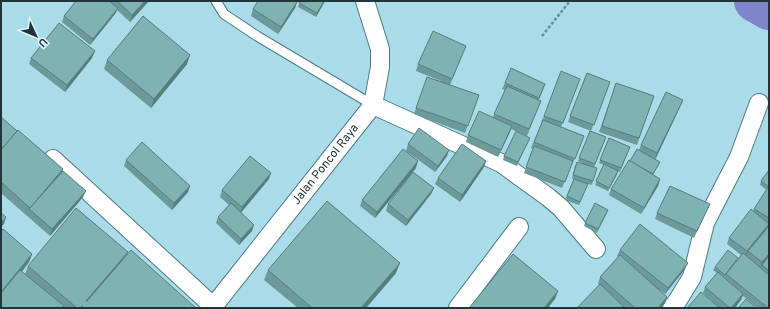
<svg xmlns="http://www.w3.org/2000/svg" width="770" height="309" font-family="Overpass,sans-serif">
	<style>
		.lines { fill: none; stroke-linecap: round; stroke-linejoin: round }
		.river { stroke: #7d85cb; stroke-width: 42 }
		.service-casing { stroke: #4c7b88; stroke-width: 11 }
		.minor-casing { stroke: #4c7b88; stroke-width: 20 }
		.path { stroke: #6a8d97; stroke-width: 2.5; stroke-dasharray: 3 2; stroke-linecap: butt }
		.service { stroke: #fff; stroke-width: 9 }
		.minor { stroke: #fff; stroke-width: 18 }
		.wall { fill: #6c999a }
		.shaded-wall { fill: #587d7d }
		.building { fill: #7eb2b3; stroke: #587d7d }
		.labels { text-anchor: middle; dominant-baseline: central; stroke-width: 3; stroke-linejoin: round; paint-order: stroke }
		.street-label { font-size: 12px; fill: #203439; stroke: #dff7fe }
	</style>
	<rect width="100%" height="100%" fill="#aadbe9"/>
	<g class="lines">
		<!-- river -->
		<polyline class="river" points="755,1 769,9"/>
		<defs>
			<polyline id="service" points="216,1 224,14 257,36 373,105"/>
			<g id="minor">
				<polyline points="373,105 501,163 548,197 561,208 596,249"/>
				<polyline points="53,159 215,308"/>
				<path id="s1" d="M212 308 373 105 380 67V49L365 1"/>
				<polyline points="458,308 519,227"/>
				<polyline points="672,308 678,300 692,277 705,223 739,157 759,103"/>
			</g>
		</defs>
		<!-- service casing -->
		<use href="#service" class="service-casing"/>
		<!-- minor casing -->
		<use href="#minor" class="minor-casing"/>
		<!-- path -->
		<polyline class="path" points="542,36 570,1"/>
		<!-- service -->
		<use href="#service" class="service"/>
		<!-- minor -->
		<use href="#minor" class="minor"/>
	</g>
	<!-- wall -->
	<g class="wall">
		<polygon points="76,1 149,1 130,22 117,10 115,14 90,45 62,22 64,16"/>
		<polygon points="300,1 325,1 316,17 298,7"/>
		<polygon points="297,2 295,8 278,34 251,16 253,9"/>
		<polygon points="466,46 450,85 479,95 465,133 414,114 427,77 444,82 416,71 418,64"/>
		<polygon points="31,58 92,58 65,92 29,64"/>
		<polygon points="107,60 187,64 151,108 104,69"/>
		<polygon points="587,73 610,82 591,131 568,122"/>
		<polygon points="580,79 561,127 584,136 572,165 571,165 562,188 524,173 533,149 531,148 542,122 541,122 544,116"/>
		<polygon points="505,83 545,84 539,100 541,101 527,136 511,129 498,157 466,142 468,135 493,117 505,90 502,89"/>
		<polygon points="616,83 654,96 637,145 599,132"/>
		<polygon points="683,100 680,107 655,160 660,162 653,175 660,179 658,186 641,214 609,195 611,189 630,161 639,150 641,145"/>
		<polygon points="1,117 63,171 83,197 50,236 1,193"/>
		<polygon points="590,131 606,137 594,167 593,181 592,185 582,182 588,184 579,205 565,200 574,179 572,179 575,165 582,163 578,161"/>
		<polygon points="609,138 630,147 620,172 617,171 618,171 617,175 608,191 595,185 604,165 599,163"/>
		<polygon points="528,141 517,166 503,160 504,156"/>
		<polygon points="408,144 447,156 435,172 406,151"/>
		<polygon points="126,160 188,192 172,210 124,166"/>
		<polygon points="486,161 484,167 460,202 435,184 438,178"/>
		<polygon points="416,168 375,218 360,206 362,200"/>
		<polygon points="769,170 769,308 758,308 743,296 741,300 735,308 720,308 703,293 705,287 717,273 713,270 715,267 738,259 741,255 727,244 729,238 753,211 754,209 767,190 760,185 761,181"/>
		<polygon points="269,179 241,212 252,231 239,245 216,223 218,217 229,205 220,197 222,190"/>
		<polygon points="434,188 431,194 406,226 386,211 388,204"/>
		<polygon points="707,210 694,238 655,219 657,213"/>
		<polygon points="607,213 597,233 584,226 585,223"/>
		<polygon points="1,231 32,254 29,262 22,272 25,274 28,266 126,256 196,308 64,308 63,307 63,308 1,308"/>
		<polygon points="620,250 685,269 665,294 658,289 667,297 665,303 661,308 625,308 598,284 600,277 618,257 617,256"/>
		<polygon points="268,270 396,273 366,308 298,308 264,280"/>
	</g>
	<!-- shaded-wall -->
	<g class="shaded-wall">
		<polygon points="145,1 149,1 130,22 132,15"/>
		<polygon points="324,1 325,1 316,17 317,13"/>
		<polygon points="297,2 295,8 278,34 281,27"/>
		<polygon points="118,8 115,14 90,45 93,39"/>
		<polygon points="95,51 92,58 65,92 67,85"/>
		<polygon points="190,55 187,64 151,108 154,99"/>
		<polygon points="683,100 680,107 655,160 657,153"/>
		<polygon points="512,126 510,132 498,157 501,150"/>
		<polygon points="449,150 447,156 435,172 438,166"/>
		<polygon points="418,161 416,168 375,218 377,212"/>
		<polygon points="486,161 484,167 460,202 462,195"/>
		<polygon points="63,169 60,177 29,209 30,208"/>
		<polygon points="271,173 269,179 240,214 242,207"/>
		<polygon points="660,179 658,186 641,214 644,208"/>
		<polygon points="190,186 188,192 172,210 174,203"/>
		<polygon points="434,188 431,194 406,226 408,220"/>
		<polygon points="86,191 83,197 50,236 52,229"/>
		<polygon points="6,217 4,224 1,227 1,223"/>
		<polygon points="769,224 766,230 748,251 747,254 744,258 747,251"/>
		<polygon points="254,225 252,231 239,245 241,239"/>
		<polygon points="128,252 125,260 84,308 86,301"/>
		<polygon points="32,254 29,262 1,296 1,292"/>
		<polygon points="769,254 769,258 762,265 760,269 762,262"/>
		<polygon points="400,263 396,273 366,308 361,308"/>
		<polygon points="688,263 685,269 665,294 668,288"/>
		<polygon points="558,291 555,299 548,308 544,308"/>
		<polygon points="743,294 741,300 735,308 731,308"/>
		<polygon points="667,297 665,303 661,308 658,308"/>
	</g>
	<!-- building -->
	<g class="building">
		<polygon points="76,1 109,1 118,8 93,39 64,16"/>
		<polygon points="117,1 145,1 132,15"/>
		<polygon points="258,1 296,1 297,2 281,27 253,9"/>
		<polygon points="300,1 324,1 317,13 299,3"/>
		<polygon points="143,16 190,55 154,99 107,60"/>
		<polygon points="59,23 95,51 67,85 31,58"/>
		<polygon points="433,31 466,46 452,79 418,64"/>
		<polygon points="511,68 545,84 539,98 505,83"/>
		<polygon points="561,71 580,79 563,123 544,116"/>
		<polygon points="587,73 610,82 594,125 570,116"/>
		<polygon points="427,77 479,95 468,126 416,108"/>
		<polygon points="616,83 654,96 639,138 602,126"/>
		<polygon points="507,86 541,101 529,129 494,114"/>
		<polygon points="666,92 683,100 657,153 641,145"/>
		<polygon points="479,111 512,126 501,150 468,135"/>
		<polygon points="1,117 17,131 1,150"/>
		<polygon points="543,120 584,136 575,159 534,142"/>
		<polygon points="419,128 449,150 438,166 408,144"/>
		<polygon points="18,130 63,169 30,208 1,182 1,150"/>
		<polygon points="516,131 530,138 518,162 504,156"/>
		<polygon points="590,131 606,137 595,164 579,158"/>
		<polygon points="609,138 630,147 621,168 600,160"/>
		<polygon points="142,142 190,186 174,203 126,160"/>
		<polygon points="462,144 486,161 462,195 438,178"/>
		<polygon points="534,146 573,161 565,182 526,167"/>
		<polygon points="403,149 418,161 377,212 362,200"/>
		<polygon points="637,149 660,162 653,174 630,161"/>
		<polygon points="250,156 271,173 242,207 222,190"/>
		<polygon points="629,160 660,179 644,208 611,189"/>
		<polygon points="577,162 597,168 593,181 573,175"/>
		<polygon points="604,164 618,171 609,188 596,181"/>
		<polygon points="769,170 769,187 761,181"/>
		<polygon points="63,171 86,191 52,229 29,209"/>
		<polygon points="413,172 434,188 408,220 388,204"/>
		<polygon points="574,179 588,184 580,202 567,196"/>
		<polygon points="670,186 710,204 697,231 657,213"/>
		<polygon points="768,187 769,188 769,218 754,209"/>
		<polygon points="327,201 400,263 361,308 312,308 268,270"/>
		<polygon points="231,203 254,225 241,239 218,217"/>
		<polygon points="595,203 608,210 598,229 585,223"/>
		<polygon points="76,208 128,252 86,301 87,301 131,250 196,308 84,308 82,306 80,308 77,308 28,266"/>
		<polygon points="751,209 769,224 747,251 729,238"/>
		<polygon points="1,213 6,217 1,223"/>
		<polygon points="640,224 688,263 668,288 620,250"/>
		<polygon points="769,226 769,254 762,262 748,251"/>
		<polygon points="3,229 32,254 1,292 1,231"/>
		<polygon points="728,250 738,258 725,275 715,267"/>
		<polygon points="743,253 769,275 769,308 768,308 726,274"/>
		<polygon points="513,254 558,291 544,308 469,308"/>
		<polygon points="620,255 667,297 658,308 635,308 600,277"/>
		<polygon points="769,256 769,271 762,265"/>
		<polygon points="20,270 64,306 62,308 1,308 1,293"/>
		<polygon points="718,272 743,294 731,308 730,308 705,287"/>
		<polygon points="600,284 625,308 577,308"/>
		<polygon points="701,292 720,308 687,308"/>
		<polygon points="746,299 757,308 738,308"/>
	</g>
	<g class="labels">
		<!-- street labels -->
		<g class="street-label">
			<text stroke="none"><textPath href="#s1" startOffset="183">Jalan Poncol Raya</textPath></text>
		</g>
	</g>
	<!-- border -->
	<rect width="770" height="309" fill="none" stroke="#203439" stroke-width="4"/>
	<!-- north arrow -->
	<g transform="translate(36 36) rotate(134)" stroke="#dff7fe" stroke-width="3" paint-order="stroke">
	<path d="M0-3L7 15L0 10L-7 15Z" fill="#203439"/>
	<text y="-6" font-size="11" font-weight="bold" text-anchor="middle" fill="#203439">U</text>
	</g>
</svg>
